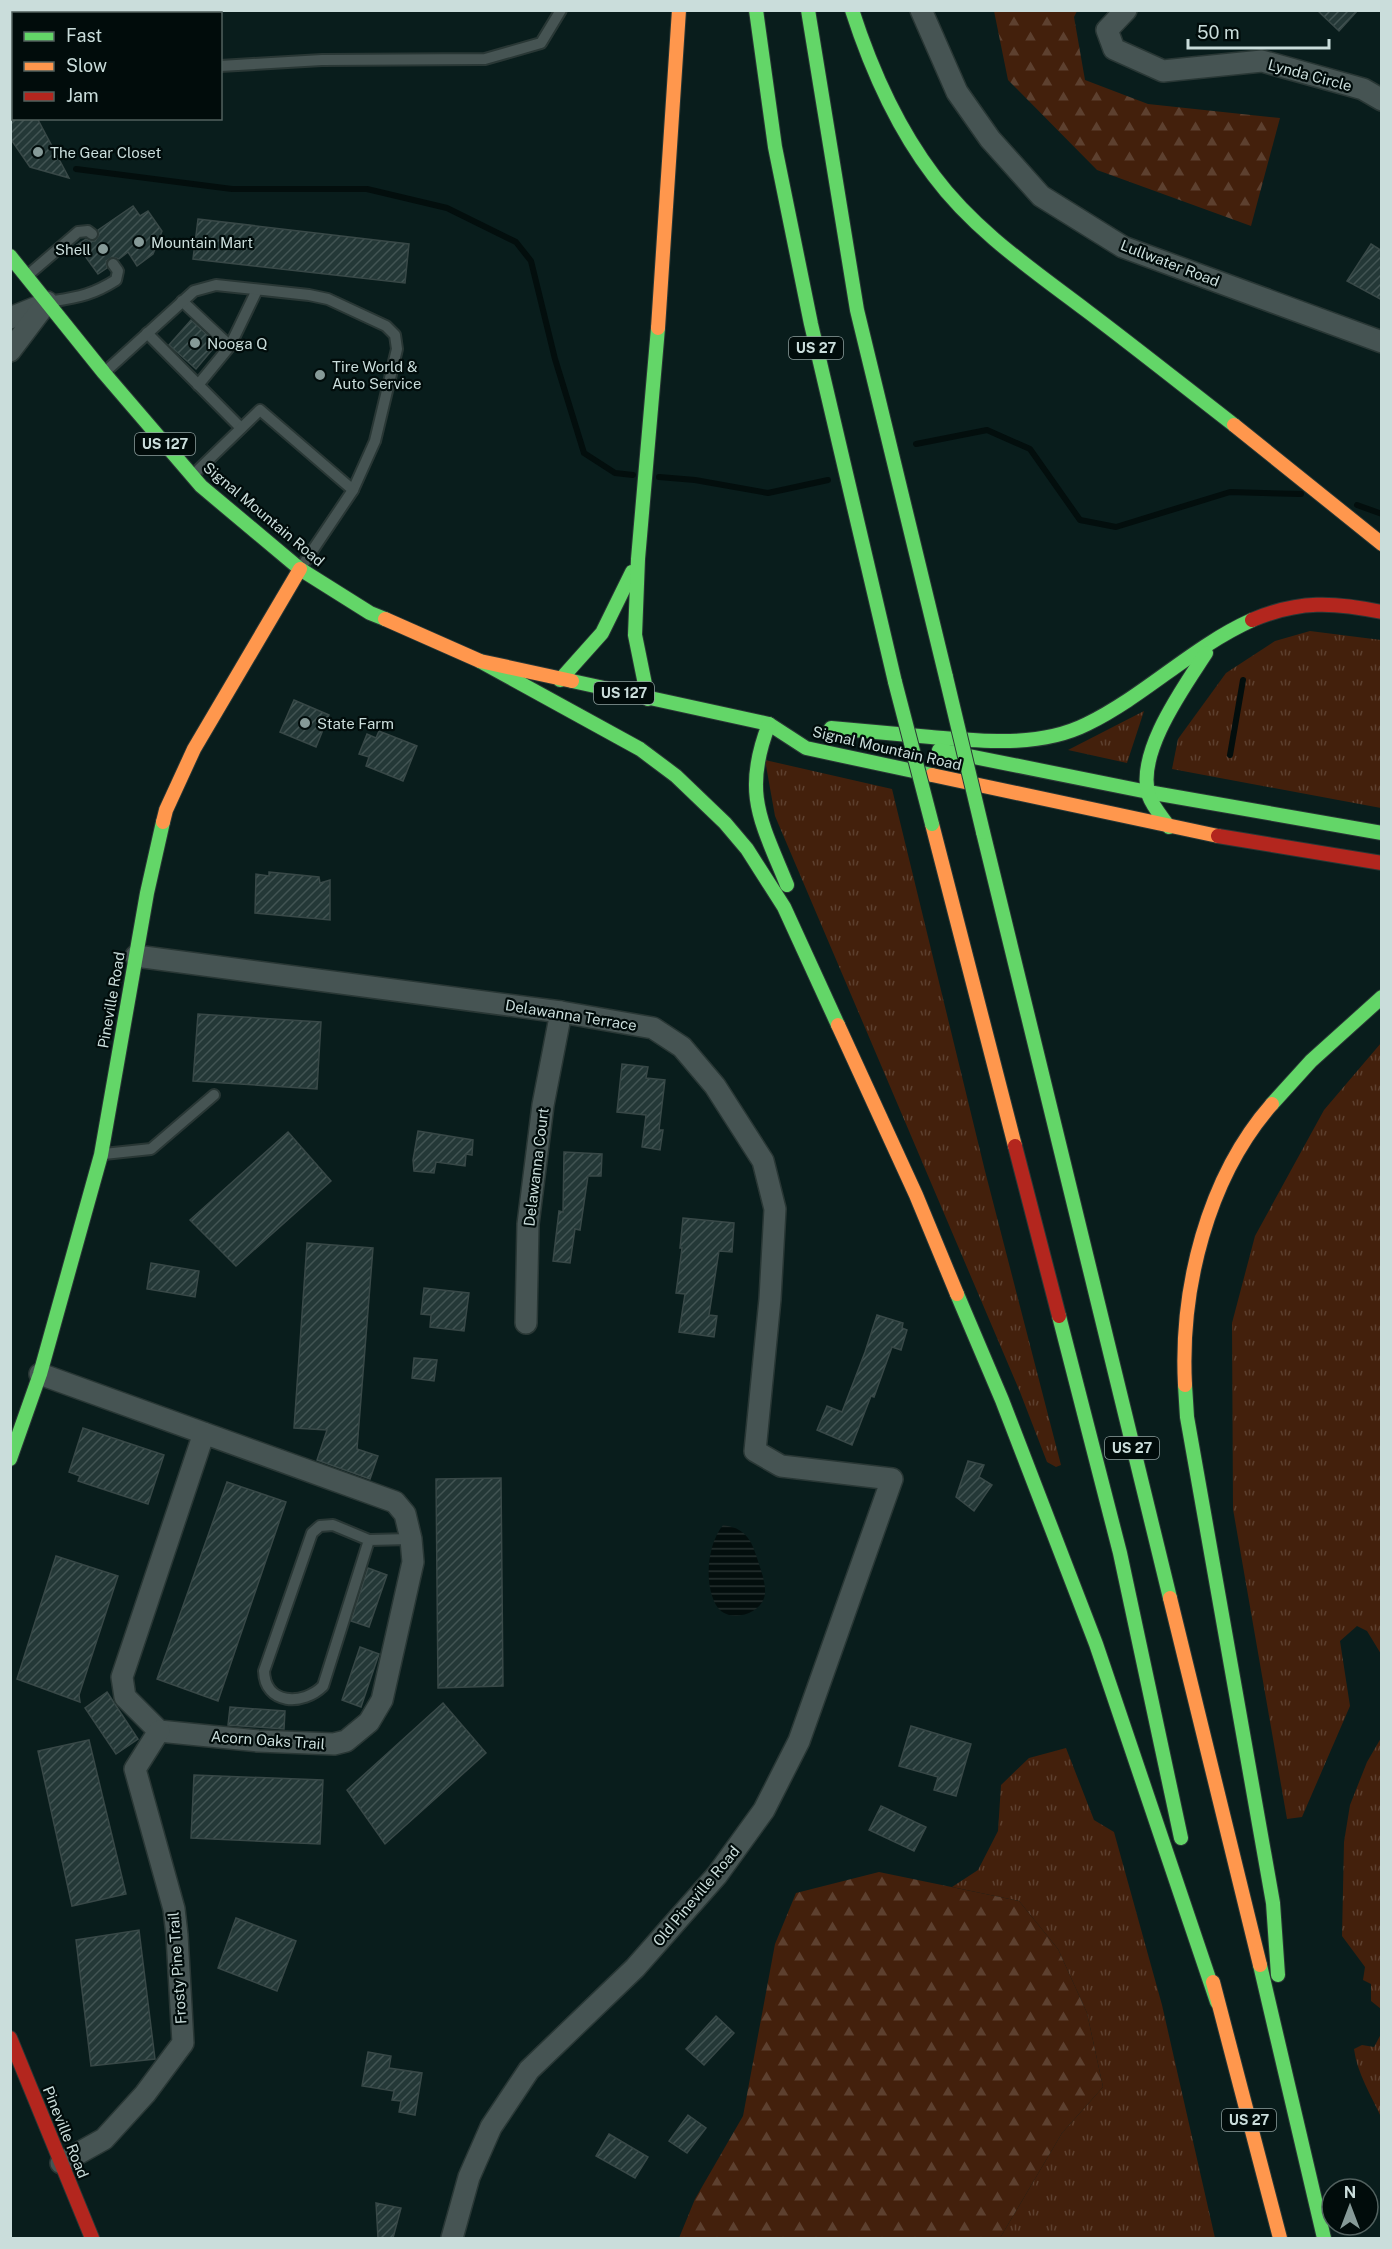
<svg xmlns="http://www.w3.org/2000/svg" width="1392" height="2249" font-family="'Public Sans',sans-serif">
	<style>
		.grass { fill: url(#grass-tufts) }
		.forest { fill: url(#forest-firs) }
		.water { fill: url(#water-rules) }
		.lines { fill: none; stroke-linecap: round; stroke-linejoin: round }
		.stream { stroke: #030e0d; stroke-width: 6 }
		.building { fill: url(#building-hatch); stroke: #384847; stroke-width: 1.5 }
		.lane-casing { stroke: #293735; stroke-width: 14 }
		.street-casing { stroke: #293735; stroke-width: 24 }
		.fast-casing { stroke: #293735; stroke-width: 16 }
		.slow-casing { stroke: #293735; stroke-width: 16 }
		.jam-casing { stroke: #293735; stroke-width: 16 }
		.lane { stroke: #465453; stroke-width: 10 }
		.street { stroke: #465453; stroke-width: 21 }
		.fast { stroke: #63d668; stroke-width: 14 }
		.slow { stroke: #ff974d; stroke-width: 14 }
		.jam { stroke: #b3261e; stroke-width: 14 }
		.fast-bridge-casing { stroke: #293735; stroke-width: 16; stroke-linecap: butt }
		.fast-bridge { stroke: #63d668; stroke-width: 14 }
		.poi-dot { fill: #869a98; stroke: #010c0b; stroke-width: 2 }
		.labels { text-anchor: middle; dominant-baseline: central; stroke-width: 4.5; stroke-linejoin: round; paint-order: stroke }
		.shield { fill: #010c0b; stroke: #8e9e9d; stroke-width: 1.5 }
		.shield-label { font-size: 14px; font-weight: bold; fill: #cadddb }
		.street-label { font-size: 15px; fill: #cadddb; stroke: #010c0b }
		.poi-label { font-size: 15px; fill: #cadddb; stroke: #010c0b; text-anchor: start }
	</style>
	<defs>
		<pattern id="grass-tufts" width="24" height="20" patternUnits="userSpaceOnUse" patternTransform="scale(1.5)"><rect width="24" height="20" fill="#43200c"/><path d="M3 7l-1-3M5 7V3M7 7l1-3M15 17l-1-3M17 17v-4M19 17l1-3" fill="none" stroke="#5d402f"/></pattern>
		<pattern id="forest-firs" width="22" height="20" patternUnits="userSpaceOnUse" patternTransform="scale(1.5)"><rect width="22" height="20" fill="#43200c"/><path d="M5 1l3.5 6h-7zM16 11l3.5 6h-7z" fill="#5d402f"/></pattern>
		<pattern id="water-rules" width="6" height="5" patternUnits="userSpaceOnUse" patternTransform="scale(1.5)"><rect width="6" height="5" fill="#030e0d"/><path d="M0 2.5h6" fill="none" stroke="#263130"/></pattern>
		<pattern id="building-hatch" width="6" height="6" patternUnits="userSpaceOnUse" patternTransform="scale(1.5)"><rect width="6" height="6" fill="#243837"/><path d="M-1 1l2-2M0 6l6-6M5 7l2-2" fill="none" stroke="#425453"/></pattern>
	</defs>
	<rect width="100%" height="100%" fill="#091d1c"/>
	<!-- grass -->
	<g class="grass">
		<polygon points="1310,631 1381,640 1381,808 1172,769 1178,739 1226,673 1275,641"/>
		<polygon points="1144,711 1127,763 1068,750"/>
		<polygon points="765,760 892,789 985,1171 1061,1465 1056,1467 1047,1462 1020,1392 775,816"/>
		<polygon points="1381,1043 1381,1654 1367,1631 1357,1626 1340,1641 1350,1706 1302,1817 1287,1819 1233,1509 1232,1323 1255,1236 1324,1110"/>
		<polygon points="1381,1738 1381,2009 1371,2001 1371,1984 1363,1980 1365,1967 1342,1936 1344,1842 1350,1805 1367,1762"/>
		<polygon points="1066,1748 1094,1820 1114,1832 1162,2005 1215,2238 1000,2238 1062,2133 1103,2087 1087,2013 1058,1949 1019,1901 952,1887 978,1870 998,1831 1001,1785 1029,1758"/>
		<path d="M1381 2034V2117C1371 2095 1357 2073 1354 2049L1362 2045 1374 2047Z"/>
	</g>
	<!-- forest -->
	<g class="forest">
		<polygon points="994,11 1077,11 1074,17 1085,80 1148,104 1280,118 1251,226 1097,170 1008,80"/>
		<polygon points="879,1872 1019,1901 1058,1949 1087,2013 1103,2087 1062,2133 1000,2238 679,2238 695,2199 743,2116 775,1944 796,1893"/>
	</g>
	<!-- water -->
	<path class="water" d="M723 1525C744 1528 751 1538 757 1558 760 1568 766 1582 765 1594 762 1615 730 1623 718 1608 703 1586 707 1545 723 1525Z"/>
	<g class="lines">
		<!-- stream -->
		<g class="stream">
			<polyline points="76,169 232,189 367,189 447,208 516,242 531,261 555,359 584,453 615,473 633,475"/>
			<polyline points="916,444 987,430 1030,449 1080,520 1116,527 1230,492 1301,494"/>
			<polyline points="659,477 695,480 768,493 828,480"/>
			<polyline points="1357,505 1382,514"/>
			<polyline points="1230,755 1243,680"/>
		</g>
	</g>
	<!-- building -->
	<g class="building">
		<polygon points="1317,10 1358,10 1339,31"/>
		<polygon points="10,118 37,118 69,178 30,167 10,138"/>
		<polygon points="133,206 140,216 148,211 162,231 153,254 137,266 128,252 119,259 112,257 106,261 107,268 98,274 77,245 86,239 91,241 95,241 99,235 98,230"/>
		<polygon points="198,219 409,244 405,283 193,259"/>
		<polygon points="1371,244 1382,251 1382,300 1347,281"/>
		<polygon points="191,320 217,344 196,369 169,345"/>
		<polygon points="294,700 329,715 316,747 280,732"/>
		<polygon points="379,731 417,746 403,781 366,766 369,757 359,754 367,734 376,738"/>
		<polygon points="269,872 319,877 320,883 330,880 330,920 255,913 256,874 269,876"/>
		<polygon points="198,1014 321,1022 317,1089 193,1081"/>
		<polygon points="622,1064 648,1067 646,1078 665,1080 659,1130 663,1130 660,1150 642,1147 646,1115 617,1112"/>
		<polygon points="418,1131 473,1140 472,1155 466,1154 465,1166 436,1162 434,1173 414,1171 413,1160"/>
		<polygon points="288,1132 331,1181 236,1266 190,1220"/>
		<polygon points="564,1152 602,1154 601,1176 588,1176 580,1230 575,1229 570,1263 553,1261 559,1211 563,1212"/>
		<polygon points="683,1218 734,1223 732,1252 719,1251 709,1315 717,1316 714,1337 679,1332 685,1294 676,1293 682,1248 680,1248"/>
		<polygon points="307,1243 373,1248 357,1449 378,1456 370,1479 317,1460 327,1430 294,1428"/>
		<polygon points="151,1263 199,1271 195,1297 147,1289"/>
		<polygon points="424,1288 469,1293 464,1331 430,1327 431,1315 421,1314"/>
		<polygon points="877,1315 903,1323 902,1328 907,1330 901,1350 892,1347 874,1397 871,1396 852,1445 817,1430 827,1406 842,1412 865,1352"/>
		<polygon points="414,1358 437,1360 434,1381 412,1378"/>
		<polygon points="83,1428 164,1455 148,1504 78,1481 80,1476 69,1472"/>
		<polygon points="968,1461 984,1465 979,1477 992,1485 974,1511 956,1497"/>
		<polygon points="501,1478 503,1686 438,1688 436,1479"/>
		<polygon points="227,1482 286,1502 218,1701 157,1679"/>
		<polygon points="56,1556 118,1576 79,1695 80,1702 17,1679"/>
		<polygon points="368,1568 387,1575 369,1627 351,1621"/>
		<polygon points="360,1647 379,1654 361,1707 342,1700"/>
		<polygon points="107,1692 138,1739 116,1754 85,1708"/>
		<polygon points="443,1703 486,1753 385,1844 347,1790"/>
		<polygon points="230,1707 285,1711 284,1729 228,1725"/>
		<polygon points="911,1726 971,1744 956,1796 934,1790 938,1777 899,1766"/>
		<polygon points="89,1740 126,1894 72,1906 38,1751"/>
		<polygon points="194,1775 323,1780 320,1844 191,1838"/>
		<polygon points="881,1806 926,1827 914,1851 869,1830"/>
		<polygon points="236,1918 296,1941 277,1991 218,1968"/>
		<polygon points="139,1930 155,2059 91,2066 76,1940"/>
		<polygon points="716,2016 734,2033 704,2065 686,2049"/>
		<polygon points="368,2052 391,2056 389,2068 422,2073 415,2115 399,2112 401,2101 392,2100 394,2091 362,2086"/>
		<polygon points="688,2115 706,2128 687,2153 669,2141"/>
		<polygon points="609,2134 648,2157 635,2178 596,2156"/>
		<polygon points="376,2203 401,2208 393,2238 378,2238"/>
	</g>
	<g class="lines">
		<defs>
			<g id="lane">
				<polyline points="220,66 322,60 485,59 541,43 561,10"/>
				<polyline points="10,81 14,81"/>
				<polyline points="28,275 78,232 88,231 92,234"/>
				<path d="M54 301C80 297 94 294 116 280L118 271 113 264"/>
				<polyline points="182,301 230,346 198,385"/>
				<polyline points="147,333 241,428"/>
				<polyline points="230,346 257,290"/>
				<polyline points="106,371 194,291 216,285 309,295 328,299 386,326 395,335 397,349 375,441 353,490"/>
				<polyline points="195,473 260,410 353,490 302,566"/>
				<polyline points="104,1154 151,1149 214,1095"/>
				<path d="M369 1540 323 1686C303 1706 265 1705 264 1671L312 1533 320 1526 333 1525 369 1540 411 1539"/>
			</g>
			<g id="street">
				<polyline points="921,10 957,92 990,139 1041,196 1123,247 1382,342"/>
				<polyline points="1126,10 1107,30 1114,49 1163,71 1262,61 1363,89 1382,100"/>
				<polyline points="10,318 47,303"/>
				<polyline points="10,351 47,302"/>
				<polyline points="136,956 561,1012 653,1028 682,1047 715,1086 763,1161 775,1209 770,1299 755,1451 781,1466 892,1479 799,1741 764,1810 717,1875 635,1968 529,2070 491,2127 469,2177 452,2238"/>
				<polyline points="526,1323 528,1224 543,1105 561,1012"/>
				<polyline points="40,1374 395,1502 405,1514 411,1539 413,1562 382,1700 369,1722 346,1741 334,1744 258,1741 159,1731 125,1697 122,1677 204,1433"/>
				<polyline points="61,2163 104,2139 145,2094 183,2043 177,1935 174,1909 135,1769 159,1731"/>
			</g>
			<g id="fast">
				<polyline points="756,10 775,147 811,324 895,682"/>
				<polyline points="808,10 857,310 946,677"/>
				<path d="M852 10C871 69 896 126 934 176 975 231 1033 270 1087 311 1136 348 1185 387 1234 425"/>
				<polyline points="10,256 104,373 201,486 300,569 370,613 385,619"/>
				<polyline points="480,661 640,749 676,776 725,823 747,849 784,907 838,1025"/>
				<polyline points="560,680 602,633 632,572"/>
				<polyline points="572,681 769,724 806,748 932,775"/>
				<polyline points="648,699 635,635 638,559 658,328"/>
				<path d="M769 724C742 793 761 821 787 885"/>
				<path d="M831 728C864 731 897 734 931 737 982 741 1039 748 1087 724 1146 695 1192 647 1252 620"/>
				<polyline points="939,750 1148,792"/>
				<polyline points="1148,792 1382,833"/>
				<path d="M1169 827C1162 817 1153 807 1149 796 1135 754 1184 687 1206 653"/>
				<polyline points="983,832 1170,1598"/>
				<polyline points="1272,1104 1311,1061 1382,997"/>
				<polyline points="957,1294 1002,1400 1096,1644 1217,2002"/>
				<polyline points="1059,1316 1120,1553 1181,1838"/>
				<polyline points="1185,1385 1187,1417 1273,1903 1278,1975"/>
				<polyline points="10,1459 40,1374 101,1155 147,893 163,822"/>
				<polyline points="1260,1965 1324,2238"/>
			</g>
			<g id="slow">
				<polyline points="658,328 679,10"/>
				<polyline points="1234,425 1382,544"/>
				<polyline points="385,619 480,661 572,681"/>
				<polyline points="932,775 1218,836"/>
				<polyline points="163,822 166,810 194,749 300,569"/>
				<polyline points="932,824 1015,1146"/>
				<polyline points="838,1025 916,1195 957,1294"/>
				<path d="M1185 1385C1180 1289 1207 1178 1272 1104"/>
				<polyline points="1170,1598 1260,1965"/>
				<polyline points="1213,1982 1280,2238"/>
			</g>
			<g id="jam">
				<path d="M1252 620C1299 600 1334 602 1382 612"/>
				<polyline points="1218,836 1382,863"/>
				<polyline points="1015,1146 1059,1316"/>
				<polyline points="10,2038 92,2238"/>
			</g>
		</defs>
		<!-- lane casing -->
		<use href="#lane" class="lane-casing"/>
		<!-- street casing -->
		<use href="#street" class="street-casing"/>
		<!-- fast casing -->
		<use href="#fast" class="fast-casing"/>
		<!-- slow casing -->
		<use href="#slow" class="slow-casing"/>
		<!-- jam casing -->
		<use href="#jam" class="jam-casing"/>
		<!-- lane -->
		<use href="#lane" class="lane"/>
		<!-- street -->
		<use href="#street" class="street"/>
		<!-- fast -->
		<use href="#fast" class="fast"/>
		<!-- slow -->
		<use href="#slow" class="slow"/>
		<!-- jam -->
		<use href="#jam" class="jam"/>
		<defs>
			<g id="fast-bridge">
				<polyline points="946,677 983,832"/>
				<polyline points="895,682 932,824"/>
			</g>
		</defs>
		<!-- fast-bridge casing -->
		<use href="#fast-bridge" class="fast-bridge-casing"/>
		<!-- fast-bridge -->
		<use href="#fast-bridge" class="fast-bridge"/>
	</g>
	<!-- markers -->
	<g class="poi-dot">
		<circle cx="38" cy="152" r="6"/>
		<circle cx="139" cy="242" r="6"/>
		<circle cx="103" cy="249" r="6"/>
		<circle cx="195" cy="343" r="6"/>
		<circle cx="320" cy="375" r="6"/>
		<circle cx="305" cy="723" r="6"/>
	</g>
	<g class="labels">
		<!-- shield labels -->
		<g class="shield">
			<rect x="789" y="337" width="54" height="22" rx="4.5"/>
			<rect x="135" y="433" width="60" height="22" rx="4.5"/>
			<rect x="594" y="682" width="60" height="22" rx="4.5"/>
			<rect x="1105" y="1437" width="54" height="22" rx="4.5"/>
			<rect x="1222" y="2109" width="54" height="22" rx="4.5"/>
		</g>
		<g class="shield-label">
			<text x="816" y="348">US 27</text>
			<text x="165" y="444">US 127</text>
			<text x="624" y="693">US 127</text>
			<text x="1132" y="1448">US 27</text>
			<text x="1249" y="2120">US 27</text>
		</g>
		<!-- street labels -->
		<g class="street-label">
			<text transform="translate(1310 75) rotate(15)">Lynda Circle</text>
			<text transform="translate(1170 263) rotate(21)">Lullwater Road</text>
			<text transform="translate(264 514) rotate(40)">Signal Mountain Road</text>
			<text transform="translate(887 748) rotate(13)">Signal Mountain Road</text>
			<text transform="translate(111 1000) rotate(-80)">Pineville Road</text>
			<text transform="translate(571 1015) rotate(9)">Delawanna Terrace</text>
			<text transform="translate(536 1167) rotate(-83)">Delawanna Court</text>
			<text transform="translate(268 1740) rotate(4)">Acorn Oaks Trail</text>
			<text transform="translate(696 1896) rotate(-50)">Old Pineville Road</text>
			<text transform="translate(177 1968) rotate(-94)">Frosty Pine Trail</text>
			<text transform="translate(66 2132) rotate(68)">Pineville Road</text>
		</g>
		<!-- poi labels -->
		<g class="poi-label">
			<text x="50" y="152">The Gear Closet</text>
			<text x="151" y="242">Mountain Mart</text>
			<text x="91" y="249" text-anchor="end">Shell</text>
			<text x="207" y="343">Nooga Q</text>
			<text x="332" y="366">Tire World &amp;<tspan x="332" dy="17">Auto Service</tspan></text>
			<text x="317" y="723">State Farm</text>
		</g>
	</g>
	<!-- border -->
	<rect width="1392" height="2249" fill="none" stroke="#cadddb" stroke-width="24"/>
	<!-- legend -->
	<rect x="12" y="12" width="210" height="108" fill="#010c0b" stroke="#51605e" stroke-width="1.5"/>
	<rect x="24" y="32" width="30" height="9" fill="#63d668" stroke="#51605e" stroke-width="1.5"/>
	<text x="66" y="42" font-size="18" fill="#cadddb">Fast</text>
	<rect x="24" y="62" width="30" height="9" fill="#ff974d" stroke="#51605e" stroke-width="1.5"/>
	<text x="66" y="72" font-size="18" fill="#cadddb">Slow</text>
	<rect x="24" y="92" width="30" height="9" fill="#b3261e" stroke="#51605e" stroke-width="1.5"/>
	<text x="66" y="102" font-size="18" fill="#cadddb">Jam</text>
	<!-- north arrow -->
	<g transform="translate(1350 2207)"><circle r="28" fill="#010c0b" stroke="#51605e" stroke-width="1.5"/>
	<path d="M0-4.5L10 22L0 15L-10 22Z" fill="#869a98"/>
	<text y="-9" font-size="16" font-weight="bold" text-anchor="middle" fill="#cadddb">N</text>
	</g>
	<!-- scale -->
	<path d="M1188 39v9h141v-9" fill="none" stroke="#cadddb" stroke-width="3"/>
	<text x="1197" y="39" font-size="18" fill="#cadddb" stroke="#010c0b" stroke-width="4.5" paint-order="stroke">50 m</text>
</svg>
